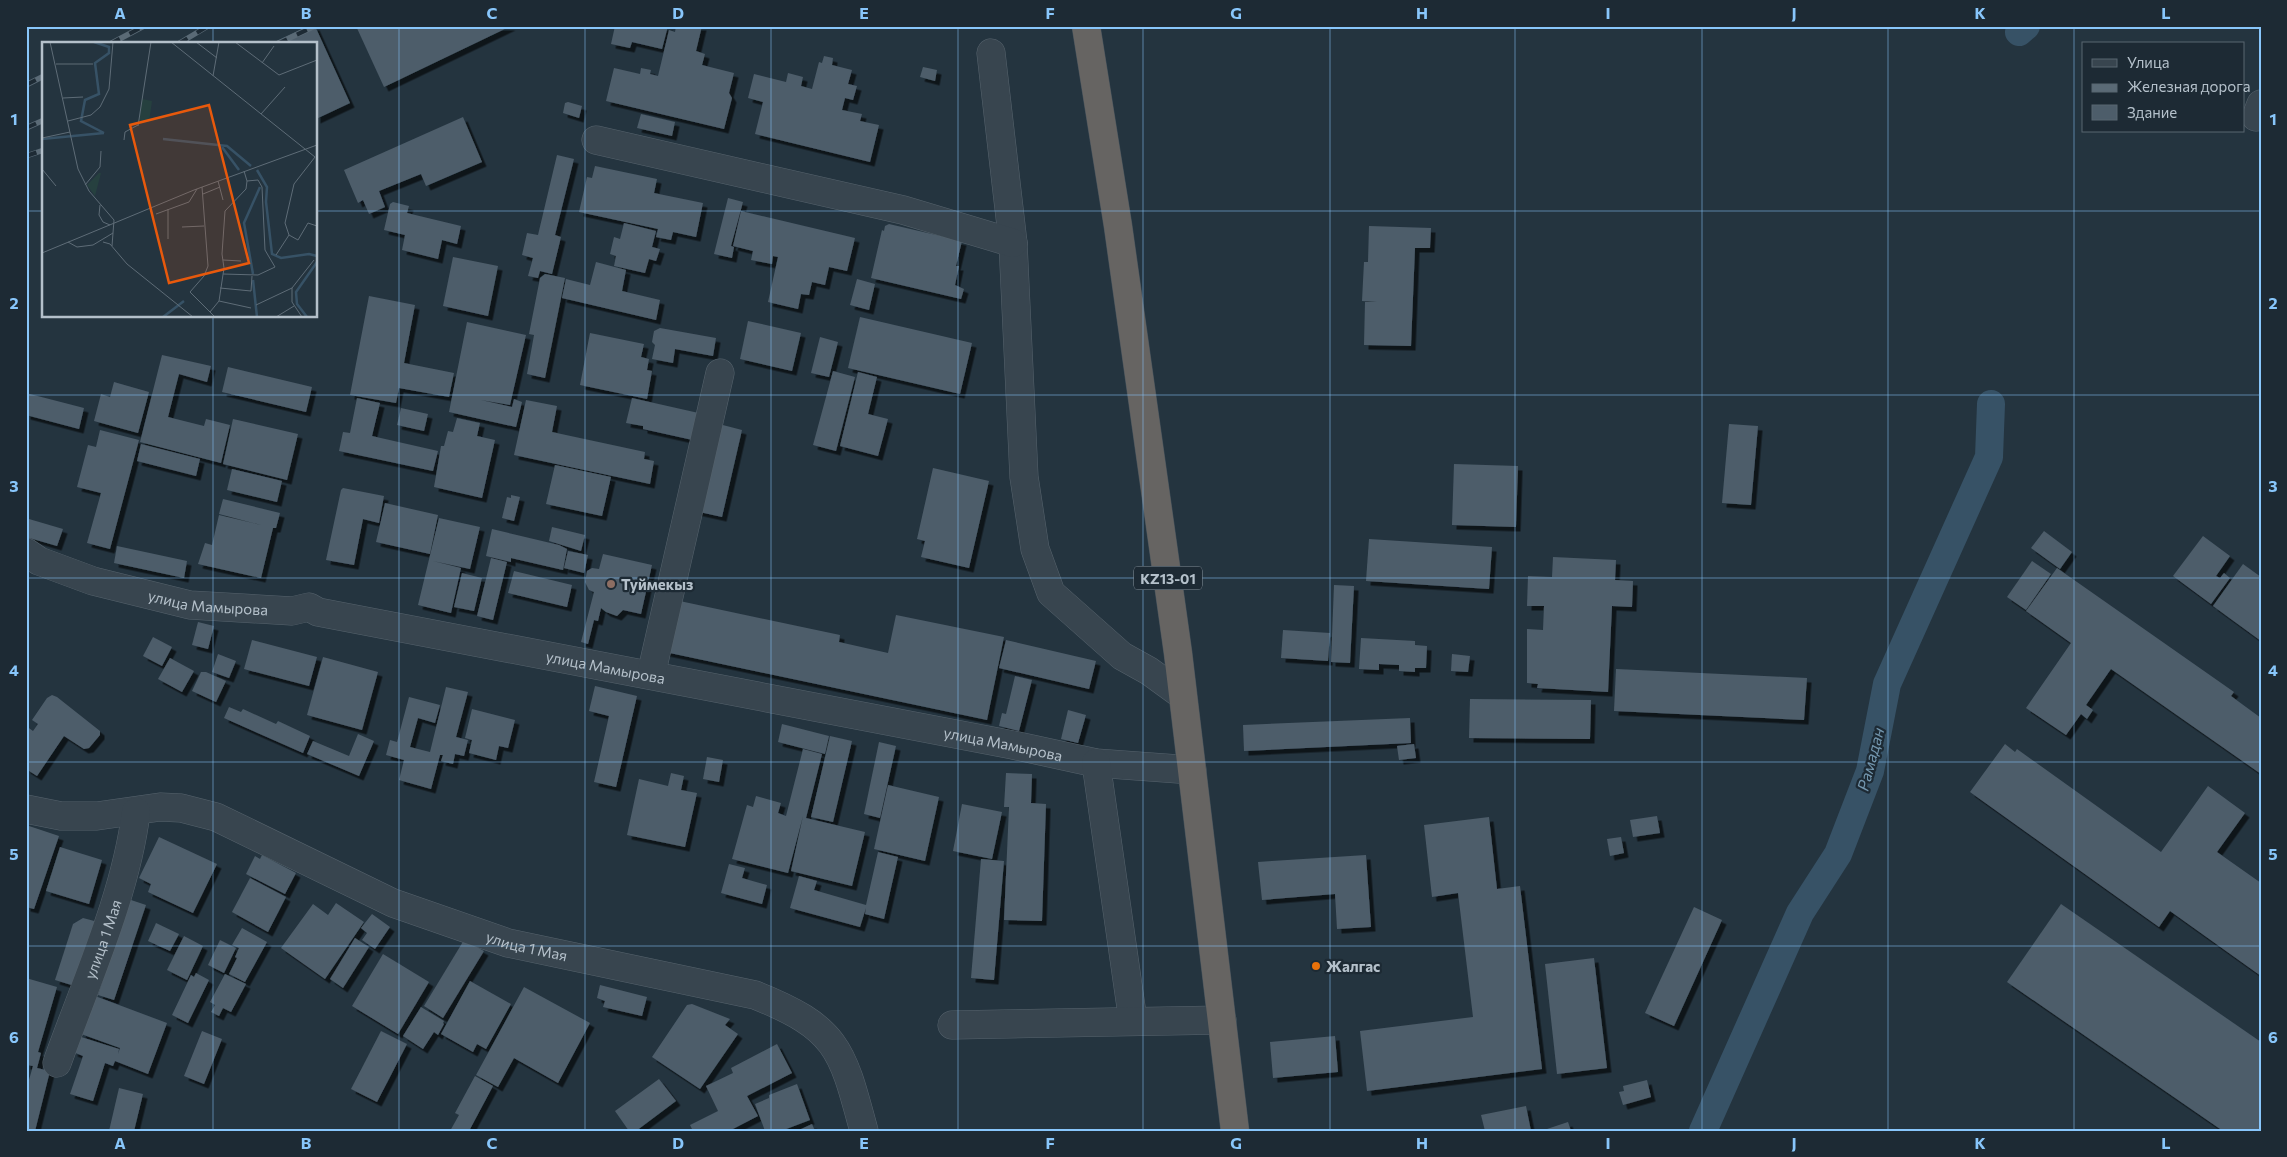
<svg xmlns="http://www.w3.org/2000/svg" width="2287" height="1157" font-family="Commissioner,sans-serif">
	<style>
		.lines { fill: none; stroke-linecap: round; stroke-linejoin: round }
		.canal { stroke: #375266; stroke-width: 28 }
		.building { fill: #4d5d6a; filter: url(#shadow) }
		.minor-casing { stroke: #56636d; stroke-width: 29 }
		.trunk-casing { stroke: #43505a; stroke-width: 29 }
		.minor { stroke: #38454f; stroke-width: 28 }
		.trunk { stroke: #666462; stroke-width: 28 }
		.rail-casing { stroke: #5a6a76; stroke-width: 5.5 }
		.rail { stroke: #1d2a34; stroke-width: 4; stroke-dasharray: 11; stroke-linecap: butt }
		.grid { fill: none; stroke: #88c6fb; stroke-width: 1; stroke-opacity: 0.55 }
		.education-dot { fill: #8d6e63; stroke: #1d2a34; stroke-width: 2 }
		.food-dot { fill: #e8710a; stroke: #1d2a34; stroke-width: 2 }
		.labels { text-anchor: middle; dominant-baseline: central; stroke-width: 4.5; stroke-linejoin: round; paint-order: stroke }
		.shield { fill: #1d2a34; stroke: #87939d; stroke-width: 1 }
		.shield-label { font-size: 14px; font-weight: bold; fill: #b4c0ca }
		.poi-label { font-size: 15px; font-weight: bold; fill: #b4c0ca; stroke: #1d2a34; text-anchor: start }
		.street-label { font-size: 15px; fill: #b4c0ca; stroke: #1d2a34 }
		.water-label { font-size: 16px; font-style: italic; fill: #7396ae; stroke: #1d2a34 }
		.inset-river { fill: none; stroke: #375266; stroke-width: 2.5 }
		.inset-road { fill: none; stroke: #5e6c77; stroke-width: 1 }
		.view { fill: #e8590c; fill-opacity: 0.15; stroke: #e8590c; stroke-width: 2.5 }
		.inset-edge { fill: none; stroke: #b4c0ca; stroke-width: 2.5 }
		.neatline { fill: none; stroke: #88c6fb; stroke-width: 2 }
		.grid-label { font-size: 16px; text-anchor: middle; font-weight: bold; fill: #88c6fb }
	</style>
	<defs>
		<filter id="shadow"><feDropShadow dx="4.5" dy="4.5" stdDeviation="0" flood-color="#0009"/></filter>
	</defs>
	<rect width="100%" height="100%" fill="#24343f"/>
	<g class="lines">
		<!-- canal -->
		<g class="canal">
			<polyline points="2019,32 2026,26"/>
			<polyline points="1703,1131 1800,913 1838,854 1870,771 1887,684 1989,457 1991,404"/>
		</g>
	</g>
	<!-- building -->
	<g class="building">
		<polygon points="308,26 315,26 350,103 316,119 316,44 270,44"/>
		<polygon points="356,26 511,26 384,87"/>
		<polygon points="615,26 668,26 662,49 632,42 630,48 611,44"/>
		<polygon points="676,26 702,26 696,51 705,54 702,65 734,73 729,93 732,98 724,129 606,101 614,68 640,74 641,68 651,70 650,74 658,76 669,30 675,32"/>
		<polygon points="824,56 833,58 832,65 852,70 848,84 857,86 853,100 845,98 842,110 862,114 860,121 879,125 870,162 755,134 763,102 748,98 754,74 786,82 788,73 803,77 801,86 812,89 819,62 822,63"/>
		<polygon points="923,67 937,70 935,81 920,77"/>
		<polygon points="568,102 582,106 579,118 563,113 565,103"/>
		<polygon points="641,114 675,122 672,136 637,128"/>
		<polygon points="463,117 482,162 426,186 421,174 379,191 385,207 369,214 363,200 358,203 344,170"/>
		<polygon points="557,155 574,159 555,235 561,237 552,274 540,271 538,278 528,276 533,258 522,255 527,233 538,235"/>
		<polygon points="595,166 657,179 654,193 703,203 696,237 673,232 671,240 656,237 658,229 579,212 587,177 592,178"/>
		<polygon points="728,198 743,202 731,246 734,247 732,258 714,254"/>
		<polygon points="393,202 409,206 407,213 461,226 457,244 442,240 438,259 402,250 405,235 384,230 390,204"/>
		<polygon points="741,211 855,238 847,271 829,267 825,285 812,282 809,295 801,294 798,309 768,302 778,257 773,256 772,264 751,260 753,251 733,246"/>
		<polygon points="624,223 656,231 652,247 660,249 656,261 649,259 645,273 614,266 616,256 610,254 614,237 620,239"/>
		<polygon points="889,224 962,241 956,266 959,266 955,285 964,289 961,299 871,278 882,230 884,231 885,226"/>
		<polygon points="1369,226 1431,228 1430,248 1415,248 1411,346 1364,345 1365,302 1377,302 1362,301 1364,262 1368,262"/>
		<polygon points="453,257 498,266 488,316 443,306"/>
		<polygon points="596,262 626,270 622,291 660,300 656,320 562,298 566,279 590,285"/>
		<polygon points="545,274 565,278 545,378 527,374 534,335 529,334 540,278"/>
		<polygon points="857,279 875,284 869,310 850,305"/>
		<polygon points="369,296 415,305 404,363 454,373 449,397 399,388 396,403 350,395"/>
		<polygon points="860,317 972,343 960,394 848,368"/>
		<polygon points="748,321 801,333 792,371 740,359"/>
		<polygon points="467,322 526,335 510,405 481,400 512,407 514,399 522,402 516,427 449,412"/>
		<polygon points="660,328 716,338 713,356 675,349 673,363 652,359 655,345 652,342 654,331"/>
		<polygon points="590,333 644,344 641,357 649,359 647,370 652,371 647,399 580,385"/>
		<polygon points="820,337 838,342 829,377 811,373"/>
		<polygon points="162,355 211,366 207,382 179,374 168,417 204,426 206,419 230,425 221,463 140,442"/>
		<polygon points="228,367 312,387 306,412 222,392"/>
		<polygon points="833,371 855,377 836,451 813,445"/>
		<polygon points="858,372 877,377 868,414 888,419 878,456 840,446"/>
		<polygon points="114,382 149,392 138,433 94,421 101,394 110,397"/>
		<polygon points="26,393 84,408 79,429 26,415"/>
		<polygon points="357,398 380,403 372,436 438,451 433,471 339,451 343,432 350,433"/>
		<polygon points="632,398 703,414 697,441 643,429 643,426 626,423"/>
		<polygon points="526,400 557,406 552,432 645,452 644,459 654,461 650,484 514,455"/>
		<polygon points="401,408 428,414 424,431 397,425"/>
		<polygon points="457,418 480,423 477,436 495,440 482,498 434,487 441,446 444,446 448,431 453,432"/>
		<polygon points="233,419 298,434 287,480 223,464"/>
		<polygon points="715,423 742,430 722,517 695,511"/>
		<polygon points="1729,424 1758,426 1751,505 1722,503"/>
		<polygon points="100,430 139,440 110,549 87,543 101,493 77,487 88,445 96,447"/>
		<polygon points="141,444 200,459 196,476 137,461"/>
		<polygon points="1454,464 1518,466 1516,527 1452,525"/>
		<polygon points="555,465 611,477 602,516 546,504"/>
		<polygon points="933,468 989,481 969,568 921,557 925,541 917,539"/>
		<polygon points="232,469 282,481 277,502 227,490"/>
		<polygon points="343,488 384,496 379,523 363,519 354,565 326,560 341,490"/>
		<polygon points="511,495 520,497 514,521 502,518 507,497 511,498"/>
		<polygon points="223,499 280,513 276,528 273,528 261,578 198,564 205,543 212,545 219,515 261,525 219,514"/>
		<polygon points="385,503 438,515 430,554 376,542"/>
		<polygon points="439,518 480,527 470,569 433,561 461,568 451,613 418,605"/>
		<polygon points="29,519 63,529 57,546 26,537"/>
		<polygon points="552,527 585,535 581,551 549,541"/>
		<polygon points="492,529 559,545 567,549 563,570 511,558 511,562 486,556"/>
		<polygon points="2044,531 2072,552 2060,569 2031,548"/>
		<polygon points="2203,536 2230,556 2216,576 2220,578 2224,573 2230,578 2211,604 2173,576"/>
		<polygon points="1369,539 1492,547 1489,589 1366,581"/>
		<polygon points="117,546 187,561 184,578 114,563"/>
		<polygon points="568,551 588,555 584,573 564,568"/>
		<polygon points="603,554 652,565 641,614 623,610 617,616 606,612 601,608 598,621 594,620 588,644 581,642 594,592 589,590 585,582 587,571 592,568 599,569"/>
		<polygon points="1553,557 1616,560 1615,580 1633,581 1632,607 1612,606 1608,692 1537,688 1538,684 1527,683 1527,629 1543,630 1544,606 1527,606 1528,576 1552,577"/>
		<polygon points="491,558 507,562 493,620 477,616"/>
		<polygon points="2032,561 2051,574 2026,610 2007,597"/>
		<polygon points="2243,564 2261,577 2261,641 2213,606"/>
		<polygon points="2057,568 2234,692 2231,696 2261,718 2261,774 2111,669 2086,705 2093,710 2087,719 2081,714 2066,735 2026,708 2071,643 2026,611"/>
		<polygon points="514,571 572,585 567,607 508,593"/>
		<polygon points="462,573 482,578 474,611 454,607"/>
		<polygon points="1334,585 1354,586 1350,663 1331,662"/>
		<polygon points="675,600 840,635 839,642 888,653 896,615 1004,637 987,720 665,652"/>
		<polygon points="198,622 214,626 208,649 192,645"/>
		<polygon points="1283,630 1330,633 1328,661 1281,658"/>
		<polygon points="153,637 172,647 162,666 143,656"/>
		<polygon points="1361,638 1415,641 1415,645 1427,646 1426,668 1415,668 1415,672 1399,671 1399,665 1379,664 1379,670 1359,669"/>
		<polygon points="252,640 317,657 309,686 244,669"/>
		<polygon points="1006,640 1096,661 1089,689 999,668"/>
		<polygon points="218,654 236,661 229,678 212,672"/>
		<polygon points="1452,654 1470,656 1468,672 1451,671"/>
		<polygon points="323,657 378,672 362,730 307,715"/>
		<polygon points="170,658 194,671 182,692 158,679"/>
		<polygon points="1616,669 1807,678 1804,720 1614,711"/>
		<polygon points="201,672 206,672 226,681 216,702 192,691"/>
		<polygon points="1015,676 1032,680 1019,731 999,726 1002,713 1006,714"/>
		<polygon points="595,686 637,696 616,787 594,782 609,716 589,711"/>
		<polygon points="446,687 468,692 456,737 468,740 464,756 455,754 453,764 441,761 443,755 440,755 431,789 399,780 404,760 386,755 390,740 397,742 409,697 440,705 435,723 418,718 410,747 430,752"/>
		<polygon points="52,695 57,697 100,731 100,735 89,748 84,749 64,736 37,776 26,769 26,726 33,731 38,724 32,720 47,698"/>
		<polygon points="1470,699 1591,700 1590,739 1469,738"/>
		<polygon points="229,707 241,712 243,709 276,724 278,721 310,736 303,753 224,718"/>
		<polygon points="472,709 515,720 508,748 499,746 496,760 469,753 472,740 465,738"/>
		<polygon points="1068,710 1086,715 1078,743 1061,739"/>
		<polygon points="1410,718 1411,743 1244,751 1243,725"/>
		<polygon points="782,724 829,736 825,754 778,742"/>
		<polygon points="358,734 374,741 359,776 307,754 313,741 349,756"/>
		<polygon points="830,736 852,741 833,822 811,817"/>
		<polygon points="879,742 896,746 880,818 864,814"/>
		<polygon points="1414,744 1416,758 1399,760 1397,746"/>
		<polygon points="2005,744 2015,752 2017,749 2161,852 2208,786 2245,813 2217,852 2261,883 2261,976 2170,911 2159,927 1970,792"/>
		<polygon points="803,749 822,754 806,818 865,832 852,886 791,871 803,816 788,873 732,859 747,805 753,807 756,796 781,803 778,813 786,816"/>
		<polygon points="707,757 723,760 719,782 703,779"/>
		<polygon points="671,773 684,776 681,790 697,793 685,847 627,835 639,779 668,786"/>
		<polygon points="1006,773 1032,774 1031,803 1046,804 1042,921 1004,920 1009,807 1004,807"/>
		<polygon points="888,785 939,797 925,861 874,849"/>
		<polygon points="962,804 1002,812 992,859 953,851"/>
		<polygon points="1657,816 1660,833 1633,837 1630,820"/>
		<polygon points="1489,817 1497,889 1520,886 1542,1069 1367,1091 1360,1031 1473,1017 1458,893 1432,897 1424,825"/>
		<polygon points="26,825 59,836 34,909 26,907"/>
		<polygon points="159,837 217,864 193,913 148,892 151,884 139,878"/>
		<polygon points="1621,837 1624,853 1610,856 1607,839"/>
		<polygon points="60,847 102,860 89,904 46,891"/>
		<polygon points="878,852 898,857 884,919 865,914 866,908 860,927 790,908 799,876 817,881 814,890 866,905"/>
		<polygon points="262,855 296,873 285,894 246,874 255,856 260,859"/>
		<polygon points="1366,855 1371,927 1337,929 1335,894 1262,900 1258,862"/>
		<polygon points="981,859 1004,861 994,980 971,978"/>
		<polygon points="729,864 745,868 742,878 767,885 762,904 721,893"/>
		<polygon points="250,878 286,897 268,932 232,912"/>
		<polygon points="125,898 146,905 114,1000 98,995 116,942"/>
		<polygon points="336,903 364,922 325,979 281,948 313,904 328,915"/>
		<polygon points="2061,904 2261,1042 2261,1131 2223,1131 2007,982"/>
		<polygon points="1694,907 1722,920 1674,1026 1645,1013"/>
		<polygon points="372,914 390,927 375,949 362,940 367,933 361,928"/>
		<polygon points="83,918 98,922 78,987 55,980 73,924"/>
		<polygon points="156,923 179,934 170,951 148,941"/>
		<polygon points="242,928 267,942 245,982 229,974 237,958 235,957 239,948 232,945"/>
		<polygon points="184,936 203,946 187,980 167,970"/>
		<polygon points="355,938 369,947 343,988 330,979"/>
		<polygon points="220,940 236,948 224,973 208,965"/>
		<polygon points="464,940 484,951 443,1018 424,1006"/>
		<polygon points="383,954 429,982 398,1034 352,1006"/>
		<polygon points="1594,958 1607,1068 1557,1074 1545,964"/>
		<polygon points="196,973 209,980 188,1023 172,1015 191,975 194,977"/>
		<polygon points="225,974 246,984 231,1012 223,1008 219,1016 211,1012 215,1005 210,1002"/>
		<polygon points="26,978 57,987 38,1052 41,1053 37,1068 50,1071 35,1131 26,1131 26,1090 33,1066 26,1065"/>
		<polygon points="470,981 511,1004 486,1049 477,1044 473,1052 441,1034"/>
		<polygon points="600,985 647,997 642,1016 603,1007 605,1001 597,998"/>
		<polygon points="524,987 590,1023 558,1083 514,1058 498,1087 476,1075"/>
		<polygon points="95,996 167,1023 148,1074 115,1061 113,1066 105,1063 93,1101 70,1094 83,1056 73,1052 78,1036 119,1049 118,1054 120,1048 81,1034"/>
		<polygon points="692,1004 730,1019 725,1025 738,1034 700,1089 652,1057 687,1005"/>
		<polygon points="421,1007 444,1021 443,1023 444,1024 438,1035 434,1032 423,1049 403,1036"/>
		<polygon points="202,1031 222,1039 204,1084 184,1076"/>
		<polygon points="381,1031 407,1044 377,1102 351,1089"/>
		<polygon points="1335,1036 1338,1072 1273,1078 1270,1042"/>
		<polygon points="777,1044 792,1073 747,1096 758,1116 729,1131 693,1131 690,1125 718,1111 706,1086 733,1073 731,1068"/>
		<polygon points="475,1076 493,1086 469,1131 450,1131 459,1115 455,1113"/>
		<polygon points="659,1079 676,1101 636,1131 629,1131 615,1111"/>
		<polygon points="1647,1080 1651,1097 1623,1105 1619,1092 1624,1091 1623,1086"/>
		<polygon points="797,1084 810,1120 781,1131 765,1131 755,1104 769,1098 769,1095"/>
		<polygon points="119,1088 143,1094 134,1131 109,1131"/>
		<polygon points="1526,1106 1531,1131 1485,1131 1481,1115"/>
		<polygon points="1568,1122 1571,1131 1544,1131 1544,1130"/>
		<polygon points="812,1124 815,1131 797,1131"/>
	</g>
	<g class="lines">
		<defs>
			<g id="minor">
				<polyline points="991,53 1013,243 1024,477 1035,549 1051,593 1122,656 1149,671 1182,695"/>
				<polyline points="2256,117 2261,104"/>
				<polyline points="596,140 903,210 1013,243"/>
				<path id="s1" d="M26 552 39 561 93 581 190 605 292 611 309 607 318 612 1013 745 1096 763 1192 770"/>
				<polyline points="651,675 720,373"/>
				<polyline points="1096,763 1133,1021"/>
				<path id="s2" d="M26 809 61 816H97L160 807 181 808 216 817 393 903 508 943 755 995C838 1028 842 1049 864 1131"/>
				<polyline points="952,1025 1222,1020"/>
				<path id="s3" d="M57 1063C85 984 126 895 136 812"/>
			</g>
			<polyline id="trunk" points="1086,26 1118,226 1178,653 1235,1131"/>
		</defs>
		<!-- minor casing -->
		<use href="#minor" class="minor-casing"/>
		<!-- trunk casing -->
		<use href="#trunk" class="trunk-casing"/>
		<!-- minor -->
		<use href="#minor" class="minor"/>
		<!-- trunk -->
		<use href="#trunk" class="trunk"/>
		<defs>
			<g id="rail">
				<polyline points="110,44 144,26"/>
				<polyline points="178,44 208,26"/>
				<polyline points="277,44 315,26"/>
				<polyline points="26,85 44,76"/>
				<polyline points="26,128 44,120"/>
				<polyline points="26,156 44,150"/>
			</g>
		</defs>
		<!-- rail casing -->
		<use href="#rail" class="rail-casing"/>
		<!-- rail -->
		<use href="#rail" class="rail"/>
	</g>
	<!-- grid -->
	<path class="grid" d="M213 26V44M399 26V1131M585 26V1131M771 26V1131M958 26V1131M1143 26V1131M1330 26V1131M1515 26V1131M1702 26V1131M1888 26V1131M2074 26V1131M26 211H44M316 211H2261M213 316V1131M26 395H2261M26 578H2261M26 762H2261M26 946H2261"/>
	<!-- markers -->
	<circle class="education-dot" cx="611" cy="584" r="5"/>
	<circle class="food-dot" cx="1316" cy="966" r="5"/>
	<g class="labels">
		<!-- shield labels -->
		<rect class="shield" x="1134" y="566.5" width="68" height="23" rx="4"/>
		<g class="shield-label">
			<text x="1168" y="578">KZ13-01</text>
		</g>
		<!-- poi labels -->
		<g class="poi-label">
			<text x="621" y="584">Туймекыз</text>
			<text x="1326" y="966">Жалгас</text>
		</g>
		<!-- street labels -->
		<g class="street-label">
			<text stroke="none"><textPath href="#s1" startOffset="191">улица Мамырова</textPath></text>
			<text stroke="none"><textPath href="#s1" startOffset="596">улица Мамырова</textPath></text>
			<text stroke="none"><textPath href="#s1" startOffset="1001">улица Мамырова</textPath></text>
			<text stroke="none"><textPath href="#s3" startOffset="132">улица 1 Мая</textPath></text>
			<text stroke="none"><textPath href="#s2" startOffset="530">улица 1 Мая</textPath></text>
		</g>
		<!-- water labels -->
		<g class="water-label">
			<text transform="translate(1870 759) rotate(-75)">Рамадан</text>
		</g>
	</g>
	<!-- overview -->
	<g transform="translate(42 42)">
		<rect width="275" height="275" fill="#24343f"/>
		<path d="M100 57 110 59 107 80 97 79ZM57 131H59L53 154 45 143Z" fill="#26403f"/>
		<path class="inset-river" d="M52 0 67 5V11L53 21 57 52 43 58 39 79 62 91M0 97 62 91M121 97 185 104 209 124M180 105 197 128M215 128 225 145 224 160 230 212 239 216 267 212 275 214M211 232 202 181 218 145M211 238 215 275M121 275 142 259M265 275 255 262 254 250 275 220"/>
		<path class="inset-road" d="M8 0 36 127 47 149 72 178 70 204M129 0 273 115M154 0 175 16M193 0 237 33 275 18M220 21 232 4M14 22H51M171 34 177 0M21 56 41 55M219 72 243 45M26 79 49 73 58 65 67 47 71 0M96 84 109 0M0 96 28 90M82 98 83 90 96 83M273 115 252 142 243 181 247 193 256 198 266 181 275 184M0 127 14 144M176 139 181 158M43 143 58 125 59 109M160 145 166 224 162 234 148 250 173 275M161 152 178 145M58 163 57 173 61 180 68 183M126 167V197M114 172 147 160 155 147M140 185 162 184M26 200 35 205 51 203 71 191M61 200 68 202 85 222 151 275M0 211 152 148 275 103M234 213 247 193M181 218 199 219M181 232 216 233 233 225 223 208 220 145 216 138 205 139M178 246 209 249 210 234M250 246V260L260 275M177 259 209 266M214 263 250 246 272 218M168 270 177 259 182 226 180 212 183 169 204 147 205 139 202 129M234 275 252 264"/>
		<path class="view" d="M167 63 207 221 127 241 88 83Z"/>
		<rect width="275" height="275" class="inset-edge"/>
	</g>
	<!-- border -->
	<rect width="2287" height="1157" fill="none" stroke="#1d2a34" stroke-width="55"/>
	<!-- legend -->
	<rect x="2082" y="42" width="162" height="90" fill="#1d2a34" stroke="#596670"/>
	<rect x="2092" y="59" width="25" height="8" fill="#38454f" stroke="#596670"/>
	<text x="2127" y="68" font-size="15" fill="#b4c0ca">Улица</text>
	<rect x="2092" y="84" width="25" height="8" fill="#5a6a76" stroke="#596670"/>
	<text x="2127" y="92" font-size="15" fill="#b4c0ca">Железная дорога</text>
	<rect x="2092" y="105" width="25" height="15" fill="#4d5d6a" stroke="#596670"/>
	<text x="2127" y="118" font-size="15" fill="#b4c0ca">Здание</text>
	<rect x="28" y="28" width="2232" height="1102" class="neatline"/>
	<g class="grid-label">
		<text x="120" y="19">A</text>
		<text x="306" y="19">B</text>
		<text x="492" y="19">C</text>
		<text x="678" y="19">D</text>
		<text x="864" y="19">E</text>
		<text x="1050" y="19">F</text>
		<text x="1236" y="19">G</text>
		<text x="1422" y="19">H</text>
		<text x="1608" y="19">I</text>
		<text x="1794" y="19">J</text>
		<text x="1980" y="19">K</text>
		<text x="2166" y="19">L</text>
		<text x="14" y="125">1</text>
		<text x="2273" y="125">1</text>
		<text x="14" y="309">2</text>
		<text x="2273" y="309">2</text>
		<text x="14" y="492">3</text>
		<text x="2273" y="492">3</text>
		<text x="14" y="676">4</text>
		<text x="2273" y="676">4</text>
		<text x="14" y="860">5</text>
		<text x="2273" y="860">5</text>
		<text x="14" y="1043">6</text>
		<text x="2273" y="1043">6</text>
		<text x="120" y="1149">A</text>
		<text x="306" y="1149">B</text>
		<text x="492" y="1149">C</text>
		<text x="678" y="1149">D</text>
		<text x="864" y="1149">E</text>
		<text x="1050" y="1149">F</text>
		<text x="1236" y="1149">G</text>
		<text x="1422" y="1149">H</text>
		<text x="1608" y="1149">I</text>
		<text x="1794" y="1149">J</text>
		<text x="1980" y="1149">K</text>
		<text x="2166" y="1149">L</text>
	</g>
</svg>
